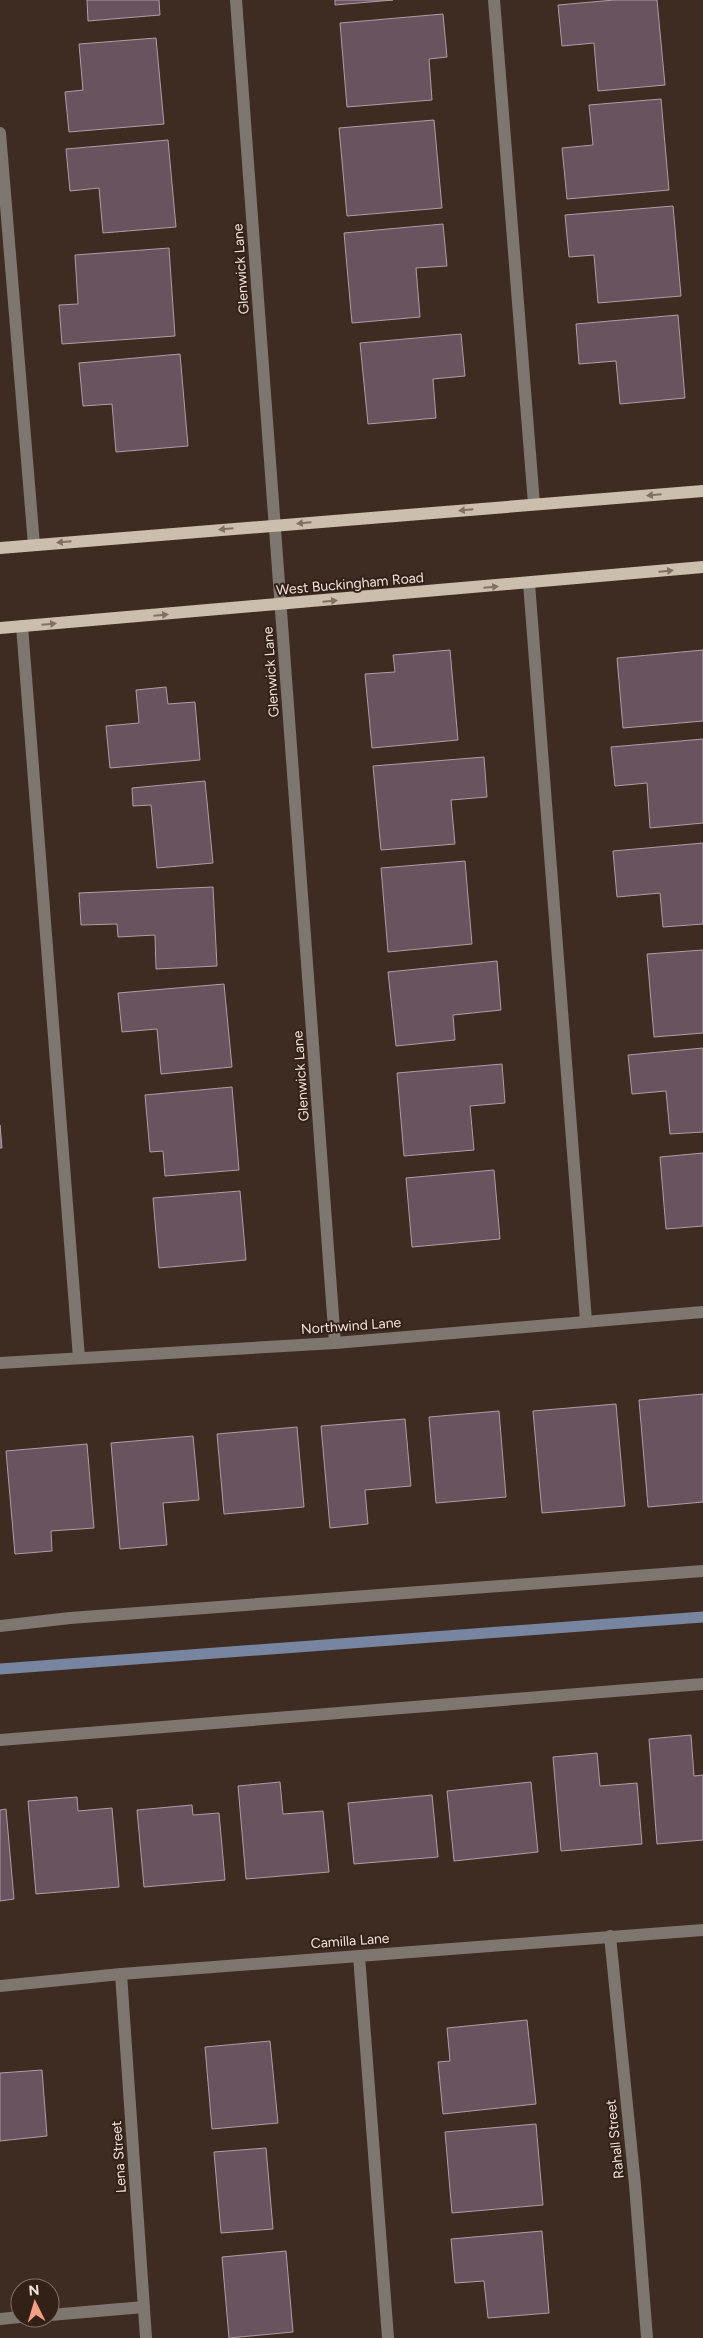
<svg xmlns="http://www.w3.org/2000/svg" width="703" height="2338" font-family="Figtree,sans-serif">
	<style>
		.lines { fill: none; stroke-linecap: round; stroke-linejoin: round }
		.stream { stroke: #7785a0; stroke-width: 11 }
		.building { fill: #69535e; stroke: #b39ba7 }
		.minor { stroke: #7e776f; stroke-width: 12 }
		.major { stroke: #ccbead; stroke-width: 12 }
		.oneway { fill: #807062 }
		.labels { text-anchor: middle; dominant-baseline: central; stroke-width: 4; stroke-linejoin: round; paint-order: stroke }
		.street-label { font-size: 14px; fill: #f1e4dd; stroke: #332117 }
	</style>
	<rect width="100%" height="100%" fill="#3e2b21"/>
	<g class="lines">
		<!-- stream -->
		<polyline class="stream" points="0,1669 703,1617"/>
	</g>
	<!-- building -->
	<g class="building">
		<polygon points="87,0 159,0 160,15 88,21"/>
		<polygon points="335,0 393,0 335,5"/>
		<polygon points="614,0 657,0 665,85 598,91 594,43 562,46 558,5"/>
		<polygon points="443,14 447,57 429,59 432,100 347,107 340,23"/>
		<polygon points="156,38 164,124 69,132 65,92 83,90 79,44"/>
		<polygon points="661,99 669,190 567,199 562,148 593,145 589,105"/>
		<polygon points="434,120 442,208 347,216 339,128"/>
		<polygon points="168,140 176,227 103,233 99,188 70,191 66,149"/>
		<polygon points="673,206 681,296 598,303 594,255 569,257 565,215"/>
		<polygon points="443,224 447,266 416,268 420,317 352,323 344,233"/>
		<polygon points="169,248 175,336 62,344 59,305 78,304 75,255"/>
		<polygon points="678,315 685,398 620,404 616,361 579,364 576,324"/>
		<polygon points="461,334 465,376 433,379 436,418 368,424 360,343"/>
		<polygon points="180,354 188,446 116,452 112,404 83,406 79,363"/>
		<polygon points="450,650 458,740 372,748 365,674 395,672 393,655"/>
		<polygon points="703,650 703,721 623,728 617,658"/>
		<polygon points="166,687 168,704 195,702 200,760 110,768 106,726 139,723 136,690"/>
		<polygon points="703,739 703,823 650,828 647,783 615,786 611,747"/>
		<polygon points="484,757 487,797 451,800 455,844 381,850 373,766"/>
		<polygon points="205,781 213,863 157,868 151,805 133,806 132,788"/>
		<polygon points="703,843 703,924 663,927 660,893 617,897 613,851"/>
		<polygon points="465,861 472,944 388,952 381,868"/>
		<polygon points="213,887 217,966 156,969 155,935 118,937 117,924 81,925 79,893"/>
		<polygon points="703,950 703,1033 654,1037 647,954"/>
		<polygon points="497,961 501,1010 453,1015 455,1040 396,1046 388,972"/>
		<polygon points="224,984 232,1067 161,1074 157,1029 122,1032 118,993"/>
		<polygon points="703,1048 703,1132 670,1134 666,1091 632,1094 628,1055"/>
		<polygon points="502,1064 505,1103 470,1106 474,1150 404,1156 397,1073"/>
		<polygon points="232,1087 239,1170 165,1176 163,1151 150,1152 145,1095"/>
		<polygon points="0,1125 2,1148 0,1148"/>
		<polygon points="703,1153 703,1226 666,1229 660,1157"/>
		<polygon points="494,1170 500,1239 412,1247 406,1178"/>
		<polygon points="240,1191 246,1260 159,1268 153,1198"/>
		<polygon points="703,1394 703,1502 648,1507 639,1400"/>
		<polygon points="616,1404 625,1506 542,1513 533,1411"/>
		<polygon points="499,1411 506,1497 436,1503 429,1417"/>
		<polygon points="405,1419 411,1486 365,1490 368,1524 330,1528 321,1426"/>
		<polygon points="297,1427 304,1507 224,1514 217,1434"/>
		<polygon points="193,1436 199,1500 163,1503 167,1545 120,1549 111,1443"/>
		<polygon points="87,1444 94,1528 51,1531 52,1551 15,1554 6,1451"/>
		<polygon points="691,1735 694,1776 703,1775 703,1840 657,1844 649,1739"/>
		<polygon points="597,1753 600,1786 637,1783 642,1844 561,1851 553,1757"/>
		<polygon points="280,1782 283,1814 323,1811 329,1872 246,1879 238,1786"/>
		<polygon points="531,1782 538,1852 454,1861 447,1791"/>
		<polygon points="432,1795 438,1857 354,1864 348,1803"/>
		<polygon points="77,1797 78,1811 112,1808 119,1887 36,1894 28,1801"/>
		<polygon points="192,1805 193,1815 219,1813 225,1880 144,1887 137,1810"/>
		<polygon points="6,1809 14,1899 0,1901 0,1810"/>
		<polygon points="527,2020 536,2104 443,2114 438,2062 450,2061 447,2028"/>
		<polygon points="270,2041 278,2123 212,2129 205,2047"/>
		<polygon points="42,2070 47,2136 0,2141 0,2073"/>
		<polygon points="536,2124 543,2205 452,2213 445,2132"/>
		<polygon points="266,2148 273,2229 221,2233 214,2152"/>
		<polygon points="542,2231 549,2313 488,2318 484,2281 455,2283 451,2239"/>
		<polygon points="286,2251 293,2332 229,2338 222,2257"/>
	</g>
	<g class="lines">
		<!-- minor -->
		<g class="minor">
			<polyline points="236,0 335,1343"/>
			<polyline points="494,0 534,504"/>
			<polyline points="0,133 34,545"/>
			<polyline points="529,583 586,1321"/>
			<polyline points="22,626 79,1358"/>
			<polyline points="0,1363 335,1343 703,1312"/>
			<polyline points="0,1626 70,1618 703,1571"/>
			<polyline points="0,1740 703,1684"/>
			<polyline points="610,1936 635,2185 647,2338"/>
			<polyline points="359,1956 388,2338"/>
			<polyline points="121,1974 146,2338"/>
			<polyline points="0,1986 121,1974 703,1930"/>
			<polyline points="50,2315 144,2307"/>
			<polyline points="0,2319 20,2317"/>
		</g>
		<!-- major -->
		<g class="major">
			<polyline points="0,548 703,491"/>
			<polyline points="0,628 703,567"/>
		</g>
	</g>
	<!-- one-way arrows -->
	<defs><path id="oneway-solid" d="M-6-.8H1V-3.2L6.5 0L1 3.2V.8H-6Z" transform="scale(1.25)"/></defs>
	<g class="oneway">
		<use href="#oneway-solid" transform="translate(654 495) rotate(175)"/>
		<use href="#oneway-solid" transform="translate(466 510) rotate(175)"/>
		<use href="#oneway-solid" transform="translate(304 523) rotate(175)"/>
		<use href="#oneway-solid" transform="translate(226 529) rotate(175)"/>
		<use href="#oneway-solid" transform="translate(64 542) rotate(175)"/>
		<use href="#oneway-solid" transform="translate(666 571) rotate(-5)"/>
		<use href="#oneway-solid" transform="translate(491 587) rotate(-5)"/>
		<use href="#oneway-solid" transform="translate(330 601) rotate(-5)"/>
		<use href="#oneway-solid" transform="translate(161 615) rotate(-5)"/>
		<use href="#oneway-solid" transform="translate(49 624) rotate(-5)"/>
	</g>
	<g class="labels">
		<!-- street labels -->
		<g class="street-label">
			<text transform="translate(241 269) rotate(-94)">Glenwick Lane</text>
			<text transform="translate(350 584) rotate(-5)">West Buckingham Road</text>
			<text transform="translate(271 672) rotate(-94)">Glenwick Lane</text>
			<text transform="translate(301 1076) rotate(-94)">Glenwick Lane</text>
			<text transform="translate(351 1326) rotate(-4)">Northwind Lane</text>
			<text transform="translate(350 1941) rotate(-4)">Camilla Lane</text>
			<text transform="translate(615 2139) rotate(-96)">Rahall Street</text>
			<text transform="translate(119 2157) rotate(-94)">Lena Street</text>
		</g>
	</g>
	<!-- north arrow -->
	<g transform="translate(35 2303) rotate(355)"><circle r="24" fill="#332117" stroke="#7f6f66"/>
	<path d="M0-4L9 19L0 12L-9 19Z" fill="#f39f85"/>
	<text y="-8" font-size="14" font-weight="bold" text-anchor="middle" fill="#f1e4dd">N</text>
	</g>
</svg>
